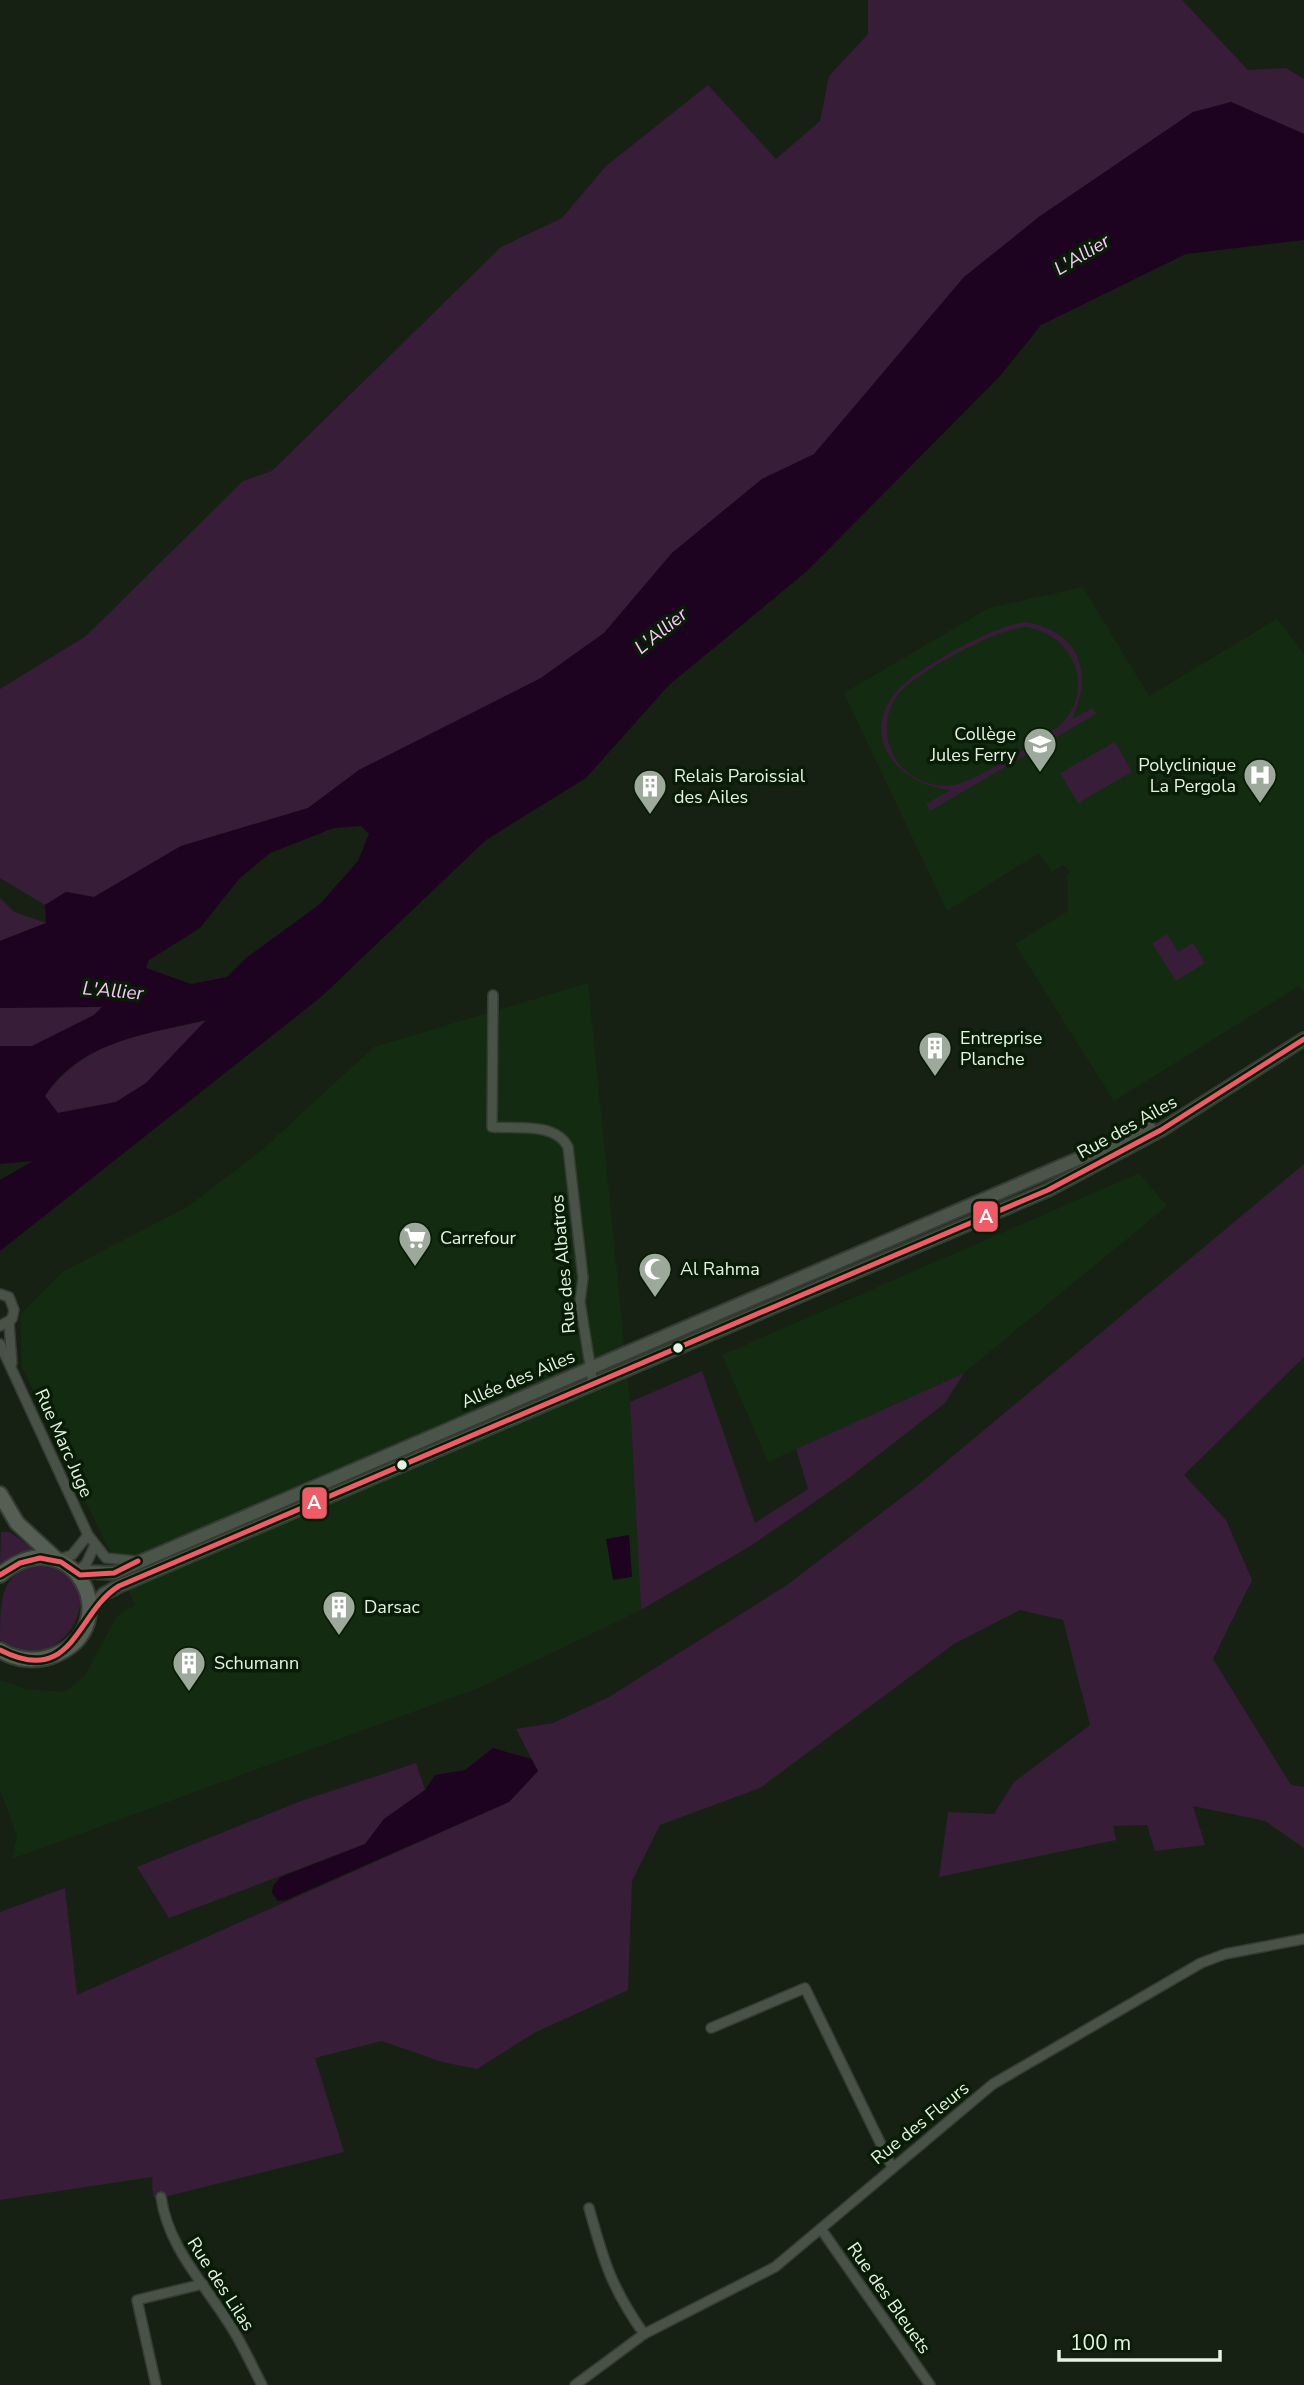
<svg xmlns="http://www.w3.org/2000/svg" width="1304" height="2385" font-family="'Nunito Sans',sans-serif">
	<style>
		.built { fill: #132b11 }
		.green { fill: #371d37; fill-rule: evenodd }
		.water { fill: #1e0320; fill-rule: evenodd }
		.lines { fill: none; stroke-linecap: round; stroke-linejoin: round }
		.street-casing { stroke: #343c33; stroke-width: 12 }
		.secondary-casing { stroke: #343c33; stroke-width: 16 }
		.primary-casing { stroke: #343c33; stroke-width: 18 }
		.street { stroke: #485247; stroke-width: 9 }
		.secondary { stroke: #4a5449; stroke-width: 12 }
		.primary { stroke: #545e52; stroke-width: 14 }
		.bus-1-casing { stroke: #081c06; stroke-width: 10 }
		.bus-1 { stroke: #ef5b67; stroke-width: 5 }
		.bus-dot { fill: #e6f3e4; stroke: #081c06; stroke-width: 2.5 }
		.labels { text-anchor: middle; dominant-baseline: central; stroke-width: 7; stroke-linejoin: round; paint-order: stroke }
		.poi-label { font-size: 18px; fill: #e6f3e4; stroke: #081c06; text-anchor: start }
		.street-label { font-size: 18px; fill: #e6f3e4; stroke: #081c06 }
		.water-label { font-size: 19px; font-style: italic; fill: #fdc7fc; stroke: #081c06 }
		.line-badge { stroke: #081c06; stroke-width: 2.5 }
		.badge-label { font-size: 19px; text-anchor: middle; font-weight: bold; fill: #fff }
	</style>
	<rect width="100%" height="100%" fill="#162114"/>
	<!-- built -->
	<g class="built">
		<polygon points="1083,587 1149,696 1277,619 1304,654 1304,992 1299,986 1114,1101 1015,944 1068,911 1067,875 1070,873 1067,868 1062,865 1052,872 1039,853 947,911 844,693 989,608"/>
		<polygon points="588,983 630,1402 641,1610 481,1687 12,1859 17,1836 0,1790 0,1680 26,1689 64,1692 84,1677 117,1616 135,1605 22,1367 20,1315 64,1271 189,1206 263,1149 374,1047"/>
		<polygon points="1139,1173 1167,1206 964,1373 768,1462 722,1355"/>
	</g>
	<!-- green -->
	<g class="green">
		<polygon points="868,0 1182,0 1248,70 1286,68 1304,79 1304,134 1231,102 964,277 814,455 762,479 672,553 604,633 541,678 359,770 308,808 181,846 94,897 66,892 45,905 0,878 0,689 86,636 243,481 272,471 501,247 562,218 606,166 708,85 776,159 820,121 829,76 868,34"/>
		<path d="M1026 622C1080 632 1094 673 1072 719L1093 708 1096 714 930 811 926 804 951 790C901 786 858 740 895 693 913 670 997 624 1026 622ZM1026 627C1071 634 1096 685 1063 722 1050 736 977 779 958 784 949 786 940 786 932 784 914 780 899 769 892 752 884 734 885 713 897 696 913 674 998 628 1026 627Z"/>
		<polygon points="1115,742 1132,772 1078,803 1060,773"/>
		<polygon points="0,898 14,912 46,923 0,941"/>
		<polygon points="1167,934 1178,952 1193,943 1205,963 1176,981 1152,943"/>
		<polygon points="103,1006 94,1015 32,1046 0,1046 0,1008"/>
		<path d="M208 1020 146 1083 116 1102 57 1113 45 1096C86 1039 144 1035 208 1020Z"/>
		<polygon points="1304,1164 1304,1357 1184,1475 1226,1520 1252,1580 1213,1659 1291,1785 1304,1787 1304,1848 1265,1821 1193,1806 1205,1845 1155,1851 1147,1825 1113,1826 1116,1840 939,1877 948,1812 994,1814 1014,1782 1090,1725 1063,1620 1020,1610 954,1644 760,1788 660,1825 632,1881 628,1990 534,2033 477,2069 442,2062 382,2041 315,2058 344,2152 168,2196 153,2197 152,2177 0,2200 0,1912 65,1888 77,1995 509,1802 538,1771 516,1729 553,1723 609,1697 787,1585 918,1485"/>
		<polygon points="702,1371 755,1523 808,1489 796,1449 964,1373 945,1403 849,1478 752,1545 641,1610 630,1402"/>
		<polygon points="1,1532 10,1532 36,1551 13,1557 0,1566"/>
		<path d="M41 1565C121 1571 64 1688 0 1640 0 1601 0 1570 41 1565Z"/>
		<polygon points="416,1763 425,1790 384,1819 365,1844 169,1918 137,1867 301,1801"/>
	</g>
	<!-- water -->
	<g class="water">
		<path d="M1231 102 1304 134V240L1186 254 1041 325 1000 376 806 572 669 685 586 778 486 840 321 997 0 1251V1180L33 1161 0 1164V1046H32L94 1015 102 1007 0 1008V941L46 923 45 905 66 892 94 897 181 846 308 808 359 770 541 678 604 633 672 553 762 479 814 454 964 277 1040 216 1193 112ZM361 826 369 834 358 861 320 904 246 958 227 977 191 984 146 968 149 960 200 928 239 879 270 853 334 828ZM206 1020 146 1083 116 1102 58 1113 45 1096C80 1041 147 1034 206 1020Z"/>
		<polygon points="629,1535 632,1577 613,1580 606,1539"/>
		<polygon points="493,1748 531,1759 538,1771 509,1802 286,1900 278,1901 272,1893 273,1886 281,1877 365,1844 384,1819 425,1790 435,1775 465,1770"/>
	</g>
	<g class="lines">
		<defs>
			<g id="street">
				<path d="M493 995 492 1127C517 1129 555 1122 568 1147L583 1278 580 1302 593 1384"/>
				<polyline points="0,1294 9,1297 14,1310 12,1319 0,1326"/>
				<polyline points="9,1323 12,1363"/>
				<polyline points="0,1344 88,1535 106,1558 136,1561"/>
				<polyline points="57,1560 72,1555 88,1535"/>
				<polyline points="77,1572 86,1564 95,1545"/>
				<polyline points="711,2028 805,1988 892,2167"/>
				<path d="M161 2197C168 2246 202 2281 228 2322 241 2341 251 2364 262 2385"/>
				<path d="M589 2208C604 2262 611 2287 644 2334"/>
				<polyline points="821,2229 930,2385"/>
				<polyline points="156,2385 137,2300 203,2284"/>
				<polyline points="575,2385 644,2334 775,2267 993,2084 1201,1963 1225,1954 1304,1939"/>
			</g>
			<g id="secondary">
				<polyline points="80,1575 90,1572 114,1573 1150,1128"/>
				<polyline points="89,1611 104,1594 119,1586 1048,1190 1161,1130 1304,1039"/>
			</g>
			<g id="primary">
				<polyline points="0,1494 17,1523 56,1559"/>
				<path d="M0 1575C71 1514 131 1627 52 1656 35 1662 15 1660 0 1650"/>
			</g>
		</defs>
		<!-- street casing -->
		<use href="#street" class="street-casing"/>
		<!-- secondary casing -->
		<use href="#secondary" class="secondary-casing"/>
		<!-- primary casing -->
		<use href="#primary" class="primary-casing"/>
		<!-- street -->
		<use href="#street" class="street"/>
		<!-- secondary -->
		<use href="#secondary" class="secondary"/>
		<!-- primary -->
		<use href="#primary" class="primary"/>
		<defs>
			<g id="bus-1">
				<polyline points="0,1575 20,1563 40,1558 61,1562 80,1575 114,1573 138,1561"/>
				<path d="M0 1650C74 1688 76 1612 119 1586L1048 1190 1161 1130 1304 1039"/>
			</g>
		</defs>
		<!-- bus-1 casing -->
		<use href="#bus-1" class="bus-1-casing"/>
		<!-- bus-1 -->
		<use href="#bus-1" class="bus-1"/>
	</g>
	<!-- icons -->
	<defs>
		<symbol id="school-pin" viewBox="-11 -11 22 30"><path d="M0 17L-7.5 6A9.5 9.5 0 1 1 7.5 6Z" fill="#9daa9b" stroke="#081c06"/><path d="M0-5L7-2L0 1L-7-2ZM-4 1L0 2.5L4 1V4Q0 6-4 4Z" fill="#fff"/></symbol>
		<symbol id="hospital-pin" viewBox="-11 -11 22 30"><path d="M0 17L-7.5 6A9.5 9.5 0 1 1 7.5 6Z" fill="#9daa9b" stroke="#081c06"/><path d="M-5-5h3v3.5h4V-5h3V5h-3V1.5h-4V5h-3Z" fill="#fff"/></symbol>
		<symbol id="building-pin" viewBox="-11 -11 22 30"><path d="M0 17L-7.5 6A9.5 9.5 0 1 1 7.5 6Z" fill="#9daa9b" stroke="#081c06"/><path d="M-4-6H4V6H1V3H-1V6H-4ZM-2.5-4.3h1.7v1.8h-1.7ZM.8-4.3h1.7v1.8H.8ZM-2.5-1h1.7V.8h-1.7ZM.8-1h1.7V.8H.8Z" fill="#fff"/></symbol>
		<symbol id="supermarket-pin" viewBox="-11 -11 22 30"><path d="M0 17L-7.5 6A9.5 9.5 0 1 1 7.5 6Z" fill="#9daa9b" stroke="#081c06"/><path d="M-6-5.5h2.5l.6 2H6L4.5 2H-2.5L-4.4-4H-6ZM-1.5 3.2a1.3 1.3 0 1 0 .1 0ZM3 3.2a1.3 1.3 0 1 0 .1 0Z" fill="#fff"/></symbol>
		<symbol id="mosque-pin" viewBox="-11 -11 22 30"><path d="M0 17L-7.5 6A9.5 9.5 0 1 1 7.5 6Z" fill="#9daa9b" stroke="#081c06"/><path d="M3.5-4.9A6 6 0 1 0 3.5 4.9A5 5 0 1 1 3.5-4.9Z" fill="#fff"/></symbol>
	</defs>
	<g fill-rule="evenodd">
		<use href="#school-pin" x="1021" y="725" width="38" height="52"/>
		<use href="#hospital-pin" x="1241" y="756" width="38" height="52"/>
		<use href="#building-pin" x="631" y="767" width="38" height="52"/>
		<use href="#building-pin" x="916" y="1029" width="38" height="52"/>
		<use href="#supermarket-pin" x="396" y="1219" width="38" height="52"/>
		<use href="#mosque-pin" x="636" y="1250" width="38" height="52"/>
		<use href="#building-pin" x="320" y="1588" width="38" height="52"/>
		<use href="#building-pin" x="170" y="1644" width="38" height="52"/>
	</g>
	<!-- markers -->
	<g class="bus-dot">
		<circle cx="678" cy="1348" r="6"/>
		<circle cx="402" cy="1465" r="6"/>
	</g>
	<g class="labels">
		<!-- poi labels -->
		<g class="poi-label">
			<text x="1016" y="734" text-anchor="end">Collège<tspan x="1016" dy="21">Jules Ferry</tspan></text>
			<text x="1236" y="765" text-anchor="end">Polyclinique<tspan x="1236" dy="21">La Pergola</tspan></text>
			<text x="674" y="776">Relais Paroissial<tspan x="674" dy="21">des Ailes</tspan></text>
			<text x="960" y="1038">Entreprise<tspan x="960" dy="21">Planche</tspan></text>
			<text x="440" y="1238">Carrefour</text>
			<text x="680" y="1269">Al Rahma</text>
			<text x="364" y="1607">Darsac</text>
			<text x="214" y="1663">Schumann</text>
		</g>
		<!-- street labels -->
		<g class="street-label">
			<text transform="translate(1127 1127) rotate(-29)">Rue des Ailes</text>
			<text transform="translate(563 1264) rotate(-95)">Rue des Albatros</text>
			<text transform="translate(518 1379) rotate(-23)">Allée des Ailes</text>
			<text transform="translate(64 1443) rotate(66)">Rue Marc Juge</text>
			<text transform="translate(920 2123) rotate(-39)">Rue des Fleurs</text>
			<text transform="translate(221 2284) rotate(57)">Rue des Lilas</text>
			<text transform="translate(889 2298) rotate(55)">Rue des Bleuets</text>
		</g>
		<!-- water labels -->
		<g class="water-label">
			<text transform="translate(1082 255) rotate(-31)">L'Allier</text>
			<text transform="translate(661 631) rotate(-39)">L'Allier</text>
			<text transform="translate(113 991) rotate(5)">L'Allier</text>
		</g>
	</g>
	<g class="line-badge">
		<rect x="972" y="1200" width="27" height="33" rx="7" fill="#ef5b67"/>
		<rect x="301" y="1486" width="27" height="34" rx="7" fill="#ef5b67"/>
	</g>
	<g class="badge-label">
		<text x="986" y="1223">A</text>
		<text x="314" y="1509">A</text>
	</g>
	<!-- scale -->
	<path d="M1059 2350v10h161v-10" fill="none" stroke="#e6f3e4" stroke-width="3.5"/>
	<text x="1070" y="2350" font-size="21" fill="#e6f3e4" stroke="#081c06" stroke-width="5" paint-order="stroke">100 m</text>
</svg>
